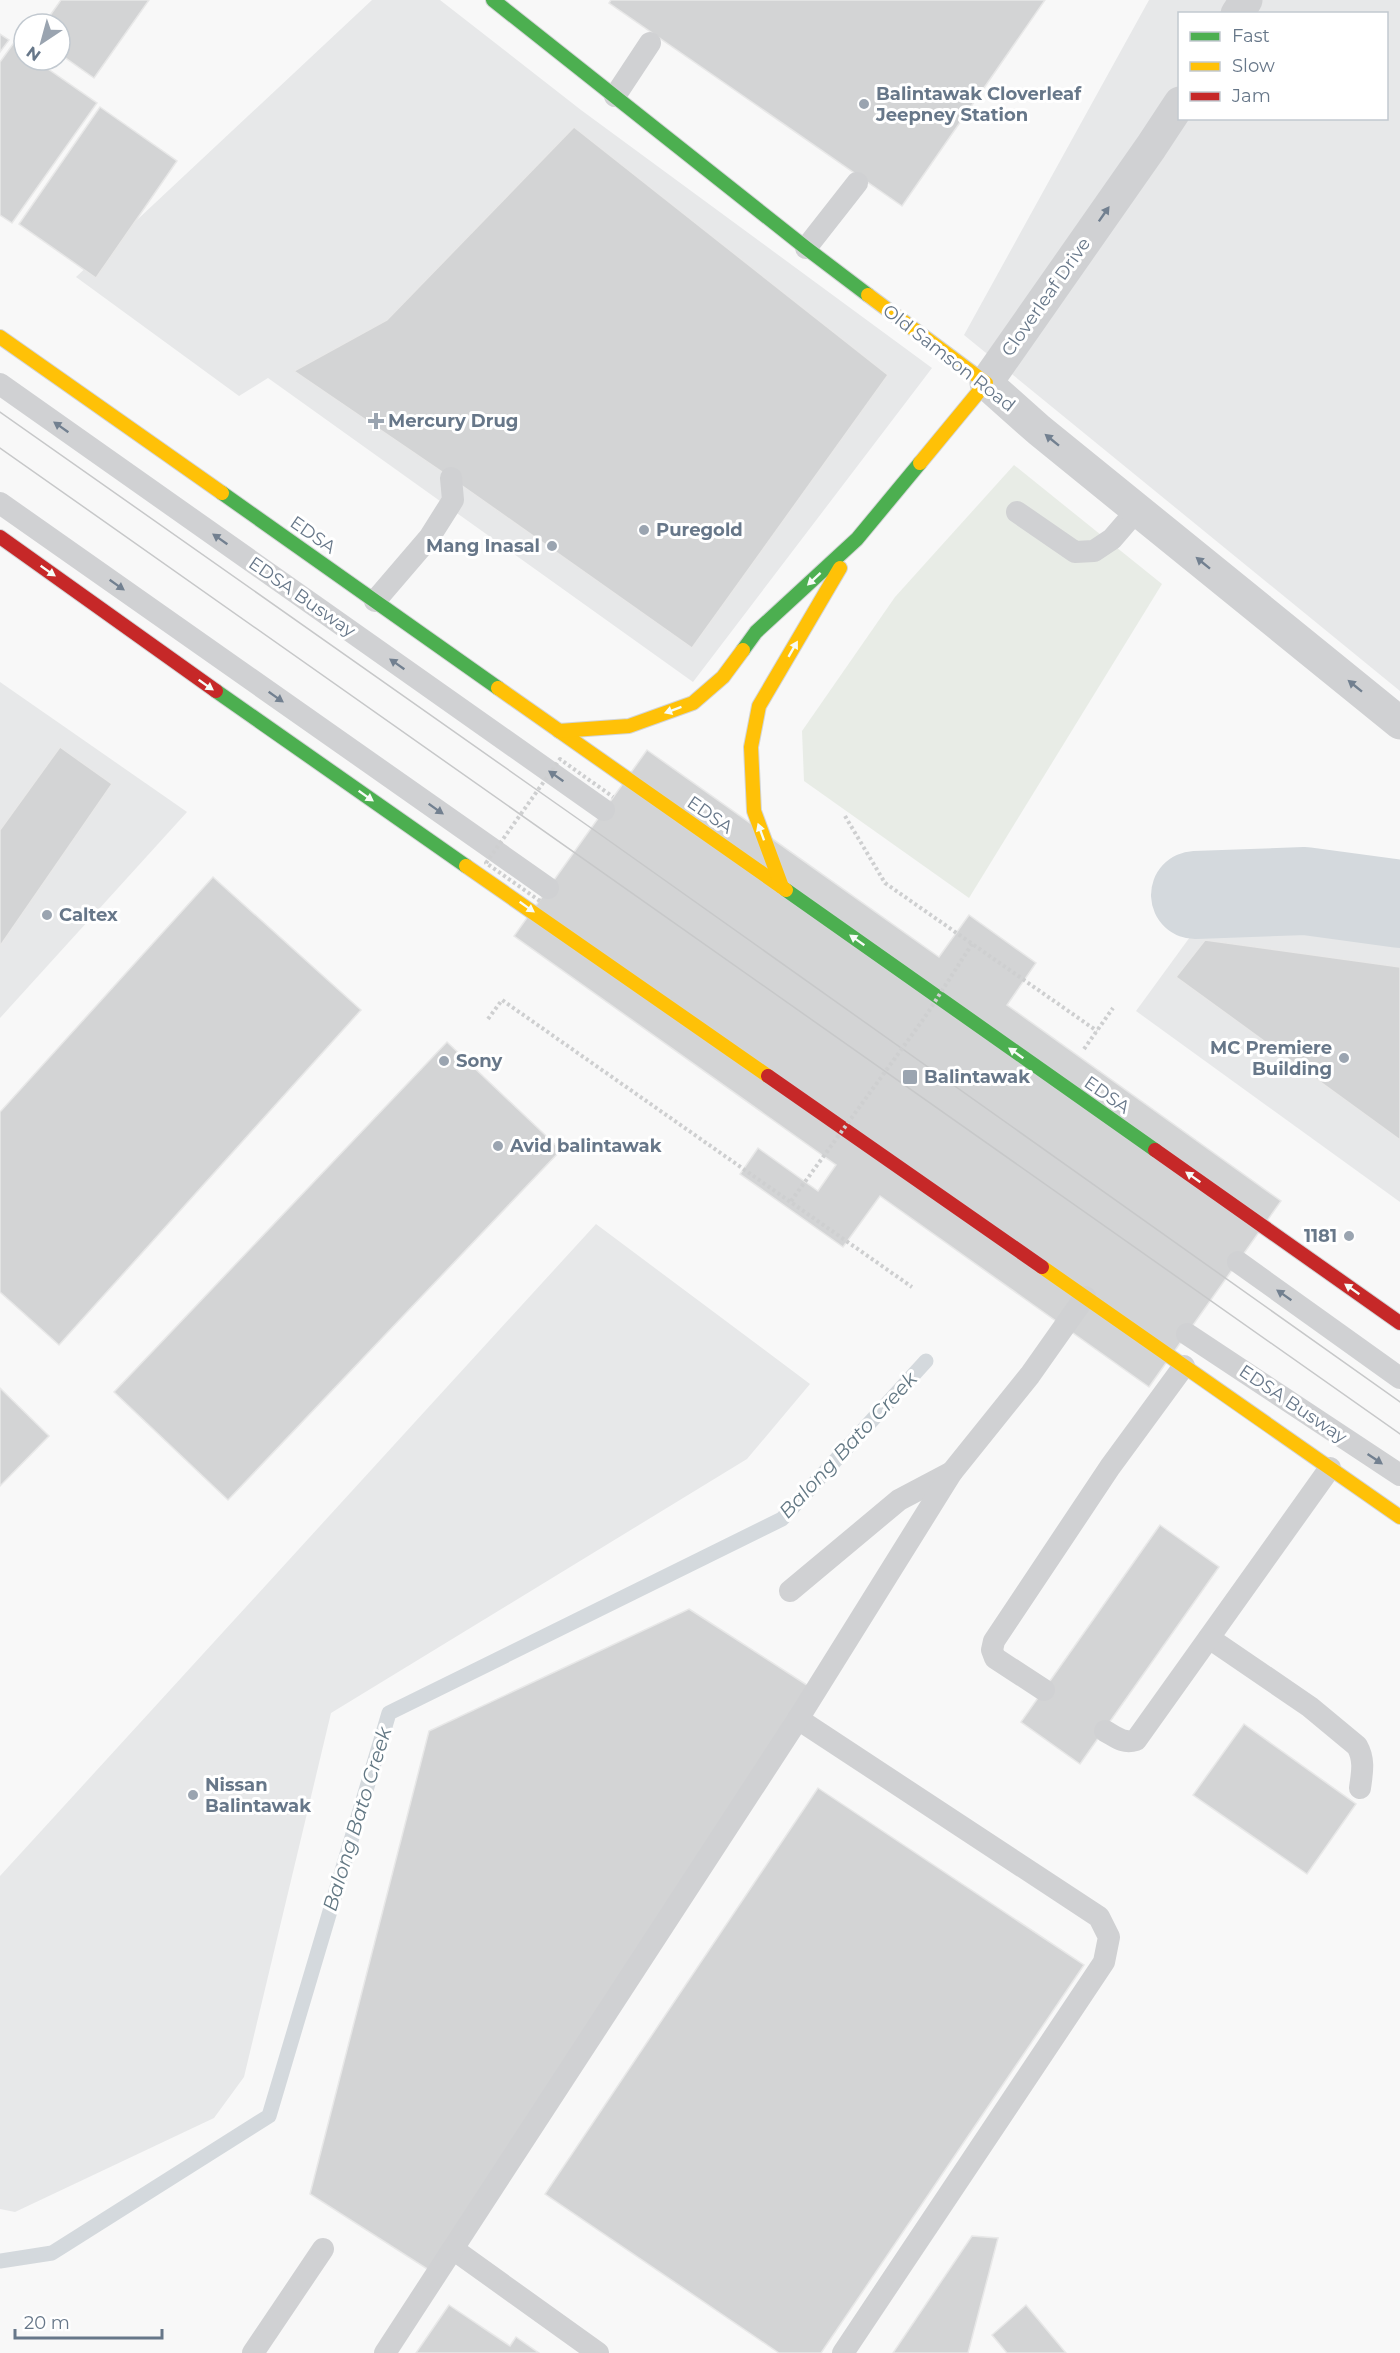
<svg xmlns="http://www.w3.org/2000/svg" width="1400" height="2353" font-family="Montserrat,sans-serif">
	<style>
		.built { fill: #e7e8e9; fill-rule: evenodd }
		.green { fill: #e8ece6 }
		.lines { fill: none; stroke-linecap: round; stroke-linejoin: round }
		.stream { stroke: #d4d9dd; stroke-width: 15 }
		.river { stroke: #d4d9dd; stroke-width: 88 }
		.building { fill: #d3d4d5; stroke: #e8e8e8; stroke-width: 1.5 }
		.fast-casing { stroke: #d3d5d7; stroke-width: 16 }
		.slow-casing { stroke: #d3d5d7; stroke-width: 16 }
		.jam-casing { stroke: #d3d5d7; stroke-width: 16 }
		.path { stroke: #cecfd0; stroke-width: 4; stroke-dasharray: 3 3; stroke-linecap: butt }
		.lane { stroke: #d0d1d3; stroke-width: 22 }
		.street { stroke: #d0d1d3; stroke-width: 33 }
		.fast { stroke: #4caf50; stroke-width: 14 }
		.slow { stroke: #ffc107; stroke-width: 14 }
		.jam { stroke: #c62828; stroke-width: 14 }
		.tram { stroke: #c7c8c9; stroke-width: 1.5 }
		.path-bridge { stroke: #cecfd0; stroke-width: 4; stroke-dasharray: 3 3; stroke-linecap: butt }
		.oneway { fill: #728090 }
		.oneway2 { fill: #f6fbf6 }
		.poi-dot { fill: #9aa4b0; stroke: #fff; stroke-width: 2 }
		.labels { text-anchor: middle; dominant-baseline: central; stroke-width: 6; stroke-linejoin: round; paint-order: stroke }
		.poi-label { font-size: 18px; font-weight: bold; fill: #677789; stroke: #fff; text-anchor: start }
		.street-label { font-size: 18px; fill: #677789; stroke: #fff }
		.water-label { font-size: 20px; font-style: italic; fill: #637884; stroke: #fff }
	</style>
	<rect width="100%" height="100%" fill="#f8f8f8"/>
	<!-- built -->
	<g class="built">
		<polygon points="372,0 440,0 581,110 932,368 693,682 268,378 239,396 76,277"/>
		<path d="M1149 0H1400V691L964 335ZM1180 14H1386V118H1180Z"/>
		<polygon points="0,682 187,812 0,1018"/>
		<polygon points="1214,904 1400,933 1400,1202 1136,1011"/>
		<polygon points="596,1224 810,1384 747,1459 331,1713 244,2077 214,2118 15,2212 0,2209 0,1876"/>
	</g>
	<!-- green -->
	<polygon class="green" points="1014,465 1162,584 969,898 804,781 802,731 895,597"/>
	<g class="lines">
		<!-- stream -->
		<polyline class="stream" points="0,2261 52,2253 269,2116 389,1713 782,1519 926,1361"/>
		<!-- river -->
		<polyline class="river" points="1195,895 1305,891 1400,904"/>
	</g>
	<!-- building -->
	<g class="building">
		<polygon points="61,0 149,0 94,78 60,54 60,24 44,24"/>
		<polygon points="611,0 1045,0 902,206 609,3"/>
		<polygon points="0,34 9,40 0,52"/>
		<polygon points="13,44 24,52 24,60 35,60 97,103 12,223 0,215 0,62"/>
		<polygon points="100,107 177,161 96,278 19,224"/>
		<polygon points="574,127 888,375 692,648 451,478 294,371 387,320"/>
		<polygon points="60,747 112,784 0,946 0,830"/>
		<polygon points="647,750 939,957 969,915 1036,963 1007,1005 1281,1201 1149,1387 880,1196 843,1247 740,1174 758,1148 818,1191 836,1165 514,936"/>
		<polygon points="213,877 361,1010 59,1345 0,1292 0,1112"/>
		<polygon points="1205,940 1400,967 1400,1140 1176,977"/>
		<polygon points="447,1042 561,1150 228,1500 114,1392"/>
		<polygon points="0,1388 49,1436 0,1486"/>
		<polygon points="1160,1525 1219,1567 1080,1764 1021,1722"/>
		<polygon points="689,1609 813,1689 435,2274 310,2194 429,1731"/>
		<polygon points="1244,1724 1356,1804 1307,1874 1193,1795"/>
		<polygon points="818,1788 1084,1965 821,2353 779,2353 545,2194"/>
		<polygon points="972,2236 998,2238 968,2353 893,2353"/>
		<polygon points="449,2305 510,2346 516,2337 539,2353 416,2353"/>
		<polygon points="1026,2305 1066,2353 1007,2353 992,2335"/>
	</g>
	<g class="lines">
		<defs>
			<g id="fast">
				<polyline points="493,0 806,248 868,295"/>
				<polyline points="222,493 498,688"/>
				<polyline points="743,650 756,632 857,539 920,463"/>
				<polyline points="216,691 466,866"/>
				<polyline points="786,890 1155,1150"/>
			</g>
			<g id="slow">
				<polyline points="868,295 986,383 920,463"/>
				<polyline points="0,337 222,493"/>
				<polyline points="498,688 786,890"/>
				<polyline points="559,731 629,726 693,703 723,677 743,650"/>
				<polyline points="466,866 768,1076"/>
				<polyline points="782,887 754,811 751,747 759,706 840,568"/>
				<polyline points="1042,1267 1400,1517"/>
			</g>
			<g id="jam">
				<polyline points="0,537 216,691"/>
				<polyline points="768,1076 1042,1267"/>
				<polyline points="1155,1150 1400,1323"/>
			</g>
		</defs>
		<!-- fast casing -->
		<use href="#fast" class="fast-casing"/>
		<!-- slow casing -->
		<use href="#slow" class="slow-casing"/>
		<!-- jam casing -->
		<use href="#jam" class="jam-casing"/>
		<!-- path -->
		<g class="path">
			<polyline points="845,816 885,883 1097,1031"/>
			<polyline points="488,1019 502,1000 912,1287"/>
			<polyline points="1084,1049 1113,1008"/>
		</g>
		<!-- lane -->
		<g class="lane">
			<polyline points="615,96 650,43"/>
			<polyline points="806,248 857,183"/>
			<polyline points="0,384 604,810"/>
			<polyline points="0,503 548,888"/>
			<polyline points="1017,512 1075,552 1094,551 1112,539 1137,510"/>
			<polyline points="375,601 429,538 453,500 451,478"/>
			<polyline points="1238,1262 1400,1378"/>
			<polyline points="1187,1334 1400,1475"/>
			<polyline points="790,1591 899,1500 952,1472"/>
			<path d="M1209 1638 1310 1707 1357 1746C1365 1760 1362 1773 1360 1788"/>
			<polyline points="1044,1690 995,1658 992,1650 994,1641 1110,1467 1184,1366"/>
			<polyline points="798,1719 1099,1917 1109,1937 1104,1962 843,2353"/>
			<path d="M1105 1731C1116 1737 1123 1744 1136 1740L1330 1468"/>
			<polyline points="453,2249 598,2353"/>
			<polyline points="253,2353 323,2249"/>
			<polyline points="385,2353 798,1719 952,1472 1030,1375 1085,1297"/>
		</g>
		<!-- street -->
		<g class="street">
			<polyline points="1237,14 1246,0"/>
			<polyline points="1180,103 1151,147 986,383 1039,430 1400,723"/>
		</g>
		<!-- fast -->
		<use href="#fast" class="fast"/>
		<!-- slow -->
		<use href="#slow" class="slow"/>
		<!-- jam -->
		<use href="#jam" class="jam"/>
		<!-- tram -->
		<g class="tram">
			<polyline points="0,412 601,835 1400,1402"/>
			<polyline points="0,448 1400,1434"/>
		</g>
		<!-- path-bridge -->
		<g class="path-bridge">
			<polyline points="540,901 486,863 560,759 613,797"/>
			<polyline points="791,1201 925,1017 972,944"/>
		</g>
	</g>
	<!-- one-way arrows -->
	<defs><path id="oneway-solid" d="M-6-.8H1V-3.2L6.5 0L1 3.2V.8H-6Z" transform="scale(1.5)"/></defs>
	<g class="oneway">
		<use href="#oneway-solid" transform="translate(1104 214) rotate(-55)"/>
		<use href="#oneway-solid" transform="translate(61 427) rotate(-145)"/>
		<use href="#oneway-solid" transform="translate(1052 440) rotate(-141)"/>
		<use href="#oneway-solid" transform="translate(220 539) rotate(-145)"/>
		<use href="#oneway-solid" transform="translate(1203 563) rotate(-141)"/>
		<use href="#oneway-solid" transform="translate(117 585) rotate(35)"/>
		<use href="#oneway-solid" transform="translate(397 664) rotate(-145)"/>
		<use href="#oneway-solid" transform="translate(1355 686) rotate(-141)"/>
		<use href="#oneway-solid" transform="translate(276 697) rotate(35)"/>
		<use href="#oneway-solid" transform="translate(556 776) rotate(-145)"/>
		<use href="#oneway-solid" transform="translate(436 809) rotate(35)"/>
		<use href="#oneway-solid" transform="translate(1284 1295) rotate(-145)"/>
		<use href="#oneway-solid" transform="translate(1375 1459) rotate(34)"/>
	</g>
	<g class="oneway2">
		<use href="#oneway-solid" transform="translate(48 571) rotate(35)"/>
		<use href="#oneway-solid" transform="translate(814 579) rotate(137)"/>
		<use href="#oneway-solid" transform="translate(793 649) rotate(-60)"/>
		<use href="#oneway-solid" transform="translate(206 685) rotate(35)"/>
		<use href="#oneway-solid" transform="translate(673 710) rotate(160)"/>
		<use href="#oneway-solid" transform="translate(366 796) rotate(35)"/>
		<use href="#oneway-solid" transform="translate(761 832) rotate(-110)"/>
		<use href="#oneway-solid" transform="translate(527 907) rotate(35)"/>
		<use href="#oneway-solid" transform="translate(857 940) rotate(-145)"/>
		<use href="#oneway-solid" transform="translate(1016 1053) rotate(-145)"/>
		<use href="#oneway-solid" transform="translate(1193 1177) rotate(-145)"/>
		<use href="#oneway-solid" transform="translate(1352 1289) rotate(-145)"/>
	</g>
	<!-- markers -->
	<g class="poi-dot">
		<circle cx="864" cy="104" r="6"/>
		<path d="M373 412h6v6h6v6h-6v6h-6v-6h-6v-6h6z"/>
		<circle cx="644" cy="530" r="6"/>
		<circle cx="552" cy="546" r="6"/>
		<circle cx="47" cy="915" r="6"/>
		<circle cx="1344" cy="1058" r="6"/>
		<circle cx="444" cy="1061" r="6"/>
		<rect x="902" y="1069" width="16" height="16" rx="3"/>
		<circle cx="498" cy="1146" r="6"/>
		<circle cx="1349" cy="1236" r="6"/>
		<circle cx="193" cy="1795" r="6"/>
	</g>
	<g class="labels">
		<!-- poi labels -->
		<g class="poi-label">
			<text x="876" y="94">Balintawak Cloverleaf<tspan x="876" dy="21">Jeepney Station</tspan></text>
			<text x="388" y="421">Mercury Drug</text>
			<text x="656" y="530">Puregold</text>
			<text x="540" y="546" text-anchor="end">Mang Inasal</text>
			<text x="59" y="915">Caltex</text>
			<text x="1332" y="1048" text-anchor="end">MC Premiere<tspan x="1332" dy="21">Building</tspan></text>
			<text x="456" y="1061">Sony</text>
			<text x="924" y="1077">Balintawak</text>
			<text x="510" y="1146">Avid balintawak</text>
			<text x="1337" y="1236" text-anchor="end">1181</text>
			<text x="205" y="1785">Nissan<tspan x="205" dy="21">Balintawak</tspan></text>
		</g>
		<!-- street labels -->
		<g class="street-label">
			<text transform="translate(1046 297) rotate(-55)">Cloverleaf Drive</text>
			<text transform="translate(949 358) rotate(38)">Old Samson Road</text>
			<text transform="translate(313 535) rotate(35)">EDSA</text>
			<text transform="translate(302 597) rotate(35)">EDSA Busway</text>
			<text transform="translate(710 815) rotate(35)">EDSA</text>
			<text transform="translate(1107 1095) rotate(35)">EDSA</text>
			<text transform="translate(1293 1404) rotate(34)">EDSA Busway</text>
		</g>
		<!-- water labels -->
		<g class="water-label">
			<text transform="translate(848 1445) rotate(-47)">Balong Bato Creek</text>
			<text transform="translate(357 1819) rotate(-73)">Balong Bato Creek</text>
		</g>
	</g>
	<!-- legend -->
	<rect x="1178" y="12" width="210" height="108" fill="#ffffff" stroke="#c2c9d0" stroke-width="1.5"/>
	<rect x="1190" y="32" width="30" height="9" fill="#4caf50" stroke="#c2c9d0" stroke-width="1.5"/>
	<text x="1232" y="42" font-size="18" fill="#677789">Fast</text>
	<rect x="1190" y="62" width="30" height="9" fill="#ffc107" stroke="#c2c9d0" stroke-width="1.5"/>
	<text x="1232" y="72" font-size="18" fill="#677789">Slow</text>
	<rect x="1190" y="92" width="30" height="9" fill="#c62828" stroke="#c2c9d0" stroke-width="1.5"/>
	<text x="1232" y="102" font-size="18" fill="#677789">Jam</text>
	<!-- north arrow -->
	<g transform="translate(42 42) rotate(216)"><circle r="28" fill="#ffffff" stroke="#c2c9d0" stroke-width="1.5"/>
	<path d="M0-4.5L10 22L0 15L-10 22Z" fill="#9aa4b0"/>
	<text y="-9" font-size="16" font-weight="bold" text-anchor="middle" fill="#677789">N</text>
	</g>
	<!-- scale -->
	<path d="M15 2329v9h147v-9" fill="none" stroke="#677789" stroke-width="3"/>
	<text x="24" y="2329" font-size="18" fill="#677789" stroke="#ffffff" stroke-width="4.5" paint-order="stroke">20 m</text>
</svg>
